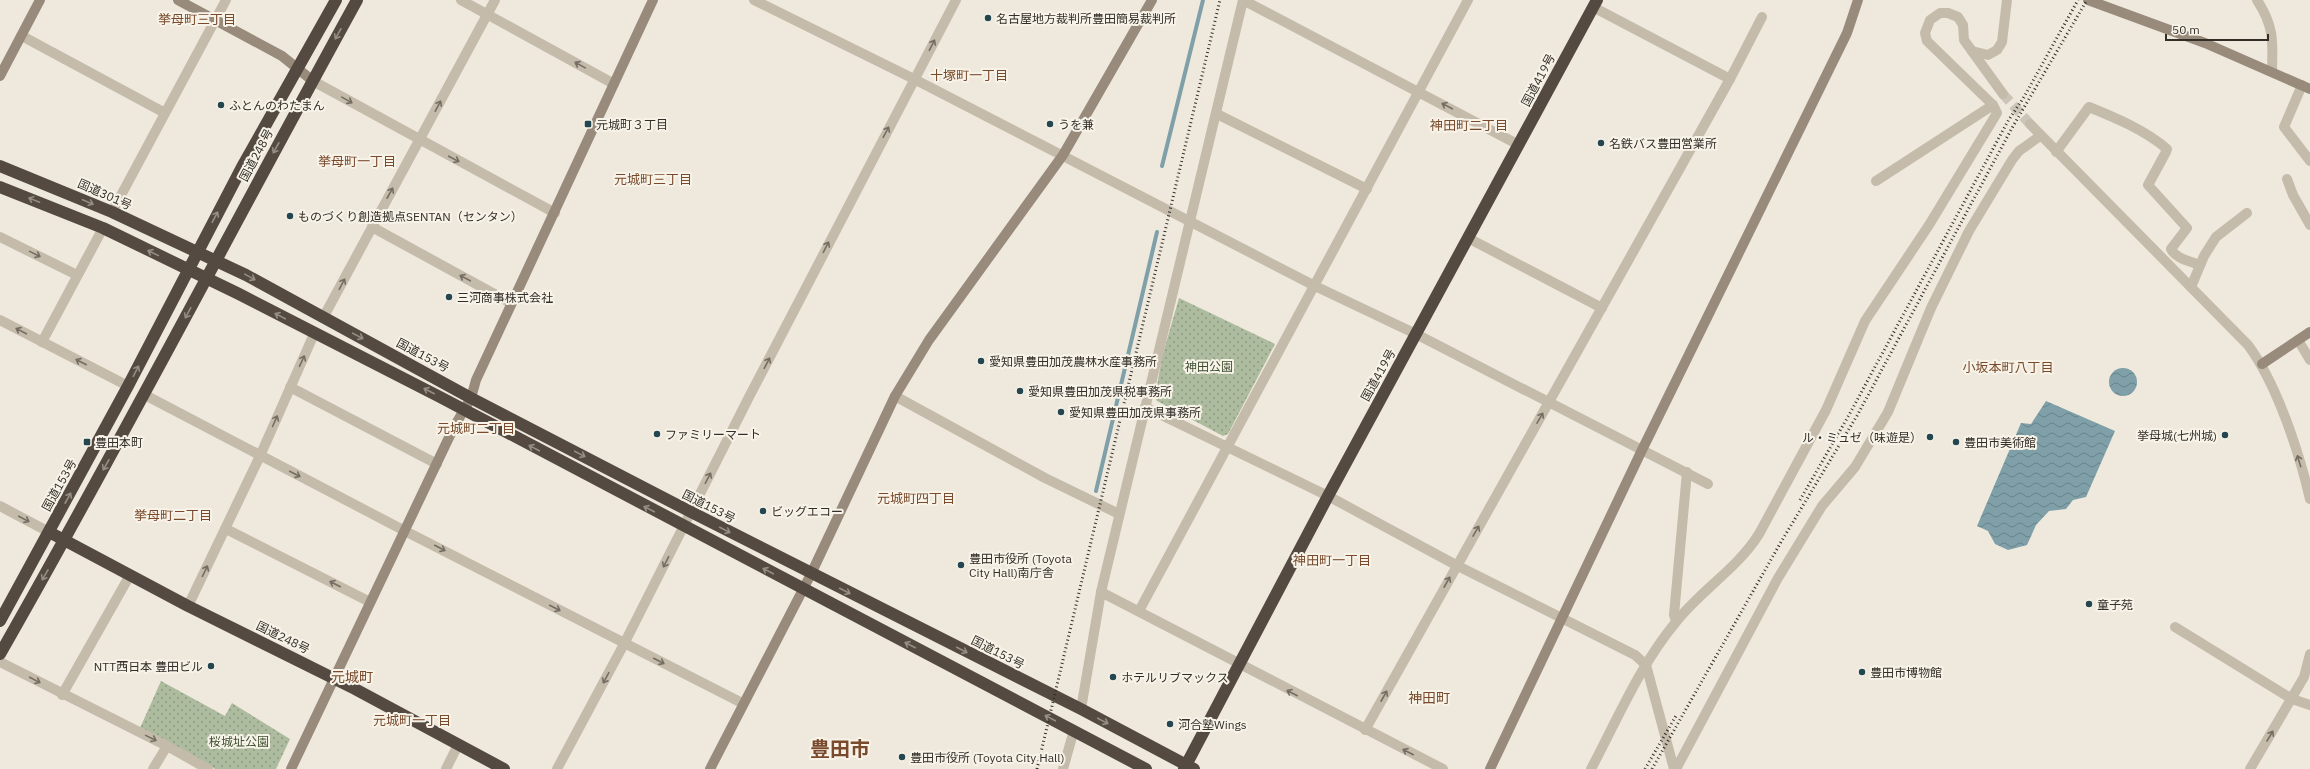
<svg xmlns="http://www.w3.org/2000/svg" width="2310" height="769" font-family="'IBM Plex Sans','Noto Sans JP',sans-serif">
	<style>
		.park { fill: url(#park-dots) }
		.water { fill: url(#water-waves) }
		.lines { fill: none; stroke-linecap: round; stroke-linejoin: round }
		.stream { stroke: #7fa0a8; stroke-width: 4 }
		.street-tunnel { stroke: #cac4b9; stroke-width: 10; stroke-dasharray: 10 5; stroke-linecap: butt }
		.street { stroke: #c5bbaa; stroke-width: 10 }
		.secondary { stroke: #998b7c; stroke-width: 10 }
		.highway { stroke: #544a41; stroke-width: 12 }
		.rail { stroke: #342e29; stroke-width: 3; stroke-dasharray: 1 3; stroke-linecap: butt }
		.oneway { stroke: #958e84 }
		.oneway2 { stroke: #756d63 }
		.poi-dot { fill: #234650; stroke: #f7f3e8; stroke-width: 1.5 }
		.labels { text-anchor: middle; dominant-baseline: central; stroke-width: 4; stroke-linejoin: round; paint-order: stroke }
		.poi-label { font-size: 12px; fill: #342e29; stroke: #f7f3e8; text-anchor: start }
		.street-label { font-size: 12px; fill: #342e29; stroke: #f7f3e8 }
		.park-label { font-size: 12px; fill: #3e4f30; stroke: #f7f3e8 }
		.neighbourhood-label { font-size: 13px; fill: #794a2c; stroke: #f7f3e8 }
		.quarter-label { font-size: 14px; fill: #794a2c; stroke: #f7f3e8 }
		.town-label { font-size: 20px; font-weight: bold; fill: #794a2c; stroke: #f7f3e8 }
	</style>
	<defs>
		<pattern id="park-dots" width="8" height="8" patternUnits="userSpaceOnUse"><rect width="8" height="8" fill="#adbc9f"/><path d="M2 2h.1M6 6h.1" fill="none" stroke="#8e9982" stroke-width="1.8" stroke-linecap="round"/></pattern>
		<pattern id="water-waves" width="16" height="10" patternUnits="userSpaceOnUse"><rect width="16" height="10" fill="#7fa0a8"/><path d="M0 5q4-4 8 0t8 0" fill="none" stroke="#698389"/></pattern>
	</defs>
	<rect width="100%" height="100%" fill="#efe9dd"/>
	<!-- park -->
	<g class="park">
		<polygon points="1179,298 1275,344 1228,434 1223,436 1157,401 1155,397 1162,357"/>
		<polygon points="161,681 225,716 232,703 290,739 276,769 215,769 201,760 140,728"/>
	</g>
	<!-- water -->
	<g class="water">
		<circle cx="2123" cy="382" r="14"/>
		<polygon points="2046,401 2115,431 2086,497 2073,500 2066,509 2049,511 2036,525 2027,545 2008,550 1995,544 1988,531 1977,526 2021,423 2031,424"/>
	</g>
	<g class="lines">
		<!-- stream -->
		<g class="stream">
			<polyline points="1162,166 1203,0"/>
			<polyline points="1096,491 1157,232"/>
		</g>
		<!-- street-tunnel -->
		<polyline class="street-tunnel" points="2003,94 2030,124"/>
		<!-- street -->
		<g class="street">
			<polyline points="461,0 614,84"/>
			<polyline points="754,0 914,79 1315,286 1416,334 1708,484"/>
			<polyline points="1243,0 1519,145"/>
			<path d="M2257 0C2274 26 2273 41 2272 71"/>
			<polyline points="1593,7 1730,79"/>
			<polyline points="22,36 165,113"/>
			<polyline points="1972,51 1988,55 1997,50 2002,42 2007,0"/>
			<polyline points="313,81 555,213"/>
			<polyline points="2302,85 2284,127 2310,161"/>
			<polyline points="1217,114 1367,189"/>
			<path d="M2030 124 2248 345C2277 384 2299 452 2310 499"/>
			<path d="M2056 152 2089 107C2116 118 2145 130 2167 149L2166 152 2148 185 2187 228 2171 249C2176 259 2190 261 2200 265"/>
			<polyline points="2287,179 2293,195 2310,225"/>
			<polyline points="1876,181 1993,105"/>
			<polyline points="112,212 226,0"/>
			<polyline points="372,227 511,303"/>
			<polyline points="0,237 77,275"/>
			<polyline points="1468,238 1602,308"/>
			<polyline points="2191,287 2204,256 2216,237 2247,213"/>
			<polyline points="323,318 495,0"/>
			<polyline points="0,320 128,386"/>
			<polyline points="2298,340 2310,360"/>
			<polyline points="42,342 103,228"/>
			<polyline points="290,387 437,464"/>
			<polyline points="145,395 405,531 742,703"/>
			<polyline points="895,396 1045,478 1119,514"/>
			<polyline points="1145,407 1328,496 1456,565 1635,655 1646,665 1674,769"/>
			<polyline points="0,506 49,532"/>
			<polyline points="226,529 370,602"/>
			<polyline points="1101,592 1443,769"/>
			<polyline points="188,606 260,456 314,334"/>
			<polyline points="1139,611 1468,0"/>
			<polyline points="1676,621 1674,615 1687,472"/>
			<polyline points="2175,627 2292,699 2310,705"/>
			<polyline points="0,662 167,746 208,769"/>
			<polyline points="62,695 130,575"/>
			<polyline points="1081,709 1101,592 1243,0"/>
			<polyline points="1365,730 1730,79 1762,17"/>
			<polyline points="153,769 167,746"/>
			<polyline points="446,769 458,745"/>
			<polyline points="557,769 624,644 749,397 956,0"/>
			<polyline points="1063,769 1074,730"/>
			<path d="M1591 769C1617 720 1640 665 1676 622 1701 590 1737 569 1759 534L1826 410 1865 321 1929 225 1997 113 1993 105 1927 41 1925 33 1930 20 1940 13H1948L1958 17 1963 25 1964 40 2003 94"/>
			<polyline points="1676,769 1778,578 1822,506 1855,467 1888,412 1931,308 1969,231 2012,160 2019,151 2040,136"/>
			<polyline points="2250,769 2304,677 2310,654"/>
		</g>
		<!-- secondary -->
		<g class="secondary">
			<polyline points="178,0 282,56 313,81"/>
			<polyline points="2088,0 2205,43 2310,89"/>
			<polyline points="0,76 40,0"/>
			<polyline points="2262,364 2310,332"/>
			<polyline points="291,769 454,427 471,398 476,380 653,0"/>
			<polyline points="710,769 811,574 895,396 929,340 1063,155 1152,0"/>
			<polyline points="1490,769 1642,450 1847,33 1858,0"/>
		</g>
		<!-- highway -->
		<g class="highway">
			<polyline points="0,166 112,212 246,275 471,398 691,512 1081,709 1194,769"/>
			<polyline points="0,187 103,228 239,294 440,397 1146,769"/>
			<polyline points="49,532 188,606 355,689 504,769"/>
			<polyline points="0,621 128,386 242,167 336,0"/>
			<path d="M0 654C123 439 237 218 357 0"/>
			<polyline points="1184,769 1328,496 1597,0"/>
		</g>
		<!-- rail -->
		<g class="rail">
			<polyline points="1800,500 1849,415 2008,121 2024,97 2078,0"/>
			<polyline points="1037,769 1220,0"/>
			<polyline points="1645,769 1677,714"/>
			<polyline points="1652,769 1781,542 1858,414 2012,128 2087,0"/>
		</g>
	</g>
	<!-- one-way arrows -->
	<defs><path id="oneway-shaft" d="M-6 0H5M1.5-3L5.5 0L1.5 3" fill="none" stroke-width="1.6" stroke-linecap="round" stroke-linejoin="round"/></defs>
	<g class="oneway">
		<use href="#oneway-shaft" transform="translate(338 34) rotate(119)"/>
		<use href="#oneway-shaft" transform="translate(276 148) rotate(119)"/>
		<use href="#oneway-shaft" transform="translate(34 200) rotate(-158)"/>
		<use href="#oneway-shaft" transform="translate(88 202) rotate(23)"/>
		<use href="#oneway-shaft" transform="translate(215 217) rotate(-62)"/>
		<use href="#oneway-shaft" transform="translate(153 253) rotate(-154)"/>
		<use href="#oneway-shaft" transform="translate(250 277) rotate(29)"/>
		<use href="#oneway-shaft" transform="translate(188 313) rotate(118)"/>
		<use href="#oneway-shaft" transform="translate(280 316) rotate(-152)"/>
		<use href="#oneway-shaft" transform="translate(358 336) rotate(28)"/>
		<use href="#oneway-shaft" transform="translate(136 371) rotate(-63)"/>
		<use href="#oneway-shaft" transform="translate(429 391) rotate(-153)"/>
		<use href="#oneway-shaft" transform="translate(534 448) rotate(-152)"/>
		<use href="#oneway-shaft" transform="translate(580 454) rotate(28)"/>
		<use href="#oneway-shaft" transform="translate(106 465) rotate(119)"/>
		<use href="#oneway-shaft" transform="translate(68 498) rotate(-61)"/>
		<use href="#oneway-shaft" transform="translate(649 509) rotate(-152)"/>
		<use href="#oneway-shaft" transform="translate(725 530) rotate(27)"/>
		<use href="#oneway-shaft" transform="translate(768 571) rotate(-152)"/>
		<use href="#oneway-shaft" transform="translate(45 575) rotate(120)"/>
		<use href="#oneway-shaft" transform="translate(845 591) rotate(27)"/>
		<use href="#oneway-shaft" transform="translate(910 645) rotate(-153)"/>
		<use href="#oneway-shaft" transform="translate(962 650) rotate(27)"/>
		<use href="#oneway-shaft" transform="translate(1050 718) rotate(-152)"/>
		<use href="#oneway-shaft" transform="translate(1103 721) rotate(28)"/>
	</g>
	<g class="oneway2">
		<use href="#oneway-shaft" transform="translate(932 45) rotate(-63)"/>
		<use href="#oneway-shaft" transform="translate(580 65) rotate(-151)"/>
		<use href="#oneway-shaft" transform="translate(347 100) rotate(29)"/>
		<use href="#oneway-shaft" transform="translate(438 106) rotate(-62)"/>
		<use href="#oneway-shaft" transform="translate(1447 106) rotate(-152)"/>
		<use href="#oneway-shaft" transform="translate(886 132) rotate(-62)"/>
		<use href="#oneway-shaft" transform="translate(454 159) rotate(28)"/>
		<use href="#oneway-shaft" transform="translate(390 193) rotate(-61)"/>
		<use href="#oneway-shaft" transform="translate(826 247) rotate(-63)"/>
		<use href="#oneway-shaft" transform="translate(35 254) rotate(26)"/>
		<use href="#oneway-shaft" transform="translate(465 278) rotate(-152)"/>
		<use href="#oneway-shaft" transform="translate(342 284) rotate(-62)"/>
		<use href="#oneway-shaft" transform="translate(21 331) rotate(-152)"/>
		<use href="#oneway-shaft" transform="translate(302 361) rotate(-65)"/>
		<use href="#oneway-shaft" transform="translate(81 362) rotate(-153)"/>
		<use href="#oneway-shaft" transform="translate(767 363) rotate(-63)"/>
		<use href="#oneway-shaft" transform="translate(1540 418) rotate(-60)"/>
		<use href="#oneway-shaft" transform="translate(275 421) rotate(-66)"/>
		<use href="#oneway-shaft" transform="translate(2299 461) rotate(-107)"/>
		<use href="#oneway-shaft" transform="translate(295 474) rotate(27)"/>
		<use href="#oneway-shaft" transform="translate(708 478) rotate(-63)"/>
		<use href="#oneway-shaft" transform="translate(24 519) rotate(28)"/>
		<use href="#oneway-shaft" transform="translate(1476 531) rotate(-60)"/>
		<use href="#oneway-shaft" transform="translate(440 548) rotate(27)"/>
		<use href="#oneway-shaft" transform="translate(666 562) rotate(117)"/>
		<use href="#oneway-shaft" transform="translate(205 571) rotate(-64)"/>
		<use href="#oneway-shaft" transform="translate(1447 582) rotate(-61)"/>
		<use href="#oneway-shaft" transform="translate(335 584) rotate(-153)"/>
		<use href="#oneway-shaft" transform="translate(555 608) rotate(27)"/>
		<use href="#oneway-shaft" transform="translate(659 661) rotate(27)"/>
		<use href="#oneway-shaft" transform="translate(606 678) rotate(118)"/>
		<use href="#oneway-shaft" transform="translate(35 680) rotate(28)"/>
		<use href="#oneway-shaft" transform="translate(1292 693) rotate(-153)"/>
		<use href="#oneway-shaft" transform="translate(1384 696) rotate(-61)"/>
		<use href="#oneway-shaft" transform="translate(2270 736) rotate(-59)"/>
		<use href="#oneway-shaft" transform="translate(151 738) rotate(26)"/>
		<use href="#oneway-shaft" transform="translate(1408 752) rotate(-153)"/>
	</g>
	<!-- markers -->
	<g class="poi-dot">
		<circle cx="988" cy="18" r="4"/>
		<circle cx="221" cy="105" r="4"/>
		<rect x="584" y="120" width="8" height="8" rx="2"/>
		<circle cx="1050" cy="124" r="4"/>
		<circle cx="1601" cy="143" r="4"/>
		<circle cx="290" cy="216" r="4"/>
		<circle cx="449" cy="297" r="4"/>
		<circle cx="981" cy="361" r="4"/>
		<circle cx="1020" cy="391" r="4"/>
		<circle cx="1061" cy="412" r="4"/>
		<circle cx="657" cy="434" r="4"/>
		<circle cx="2225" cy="435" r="4"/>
		<circle cx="1930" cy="437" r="4"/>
		<rect x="83" y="438" width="8" height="8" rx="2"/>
		<circle cx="1956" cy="442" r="4"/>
		<circle cx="763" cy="511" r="4"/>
		<circle cx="961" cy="565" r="4"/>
		<circle cx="2089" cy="604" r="4"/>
		<circle cx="211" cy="666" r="4"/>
		<circle cx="1862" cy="672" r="4"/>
		<circle cx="1113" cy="677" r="4"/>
		<circle cx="1170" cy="724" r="4"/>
		<circle cx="902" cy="757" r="4"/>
	</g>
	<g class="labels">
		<!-- poi labels -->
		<g class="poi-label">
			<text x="996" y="18">名古屋地方裁判所豊田簡易裁判所</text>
			<text x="229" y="105">ふとんのわたまん</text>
			<text x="596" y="124">元城町３丁目</text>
			<text x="1058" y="124">うを兼</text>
			<text x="1609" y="143">名鉄バス豊田営業所</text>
			<text x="298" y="216">ものづくり創造拠点SENTAN（センタン）</text>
			<text x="457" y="297">三河商事株式会社</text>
			<text x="989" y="361">愛知県豊田加茂農林水産事務所</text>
			<text x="1028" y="391">愛知県豊田加茂県税事務所</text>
			<text x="1069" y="412">愛知県豊田加茂県事務所</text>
			<text x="665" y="434">ファミリーマート</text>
			<text x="2217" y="435" text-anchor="end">挙母城(七州城)</text>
			<text x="1922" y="437" text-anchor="end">ル・ミュゼ（味遊是）</text>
			<text x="95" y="442">豊田本町</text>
			<text x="1964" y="442">豊田市美術館</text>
			<text x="771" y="511">ビッグエコー</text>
			<text x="969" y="558">豊田市役所 (Toyota<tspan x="969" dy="14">City Hall)南庁舎</tspan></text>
			<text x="2097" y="604">童子苑</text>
			<text x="203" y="666" text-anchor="end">NTT西日本 豊田ビル</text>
			<text x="1870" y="672">豊田市博物館</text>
			<text x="1121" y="677">ホテルリブマックス</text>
			<text x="1178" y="724">河合塾Wings</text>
			<text x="910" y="757">豊田市役所 (Toyota City Hall)</text>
		</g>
		<!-- street labels -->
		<g class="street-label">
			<text transform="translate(1538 80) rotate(-62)">国道419号</text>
			<text transform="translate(256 155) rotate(-62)">国道248号</text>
			<text transform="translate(105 194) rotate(24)">国道301号</text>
			<text transform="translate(423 355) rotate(28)">国道153号</text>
			<text transform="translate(1378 375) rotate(-61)">国道419号</text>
			<text transform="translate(59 485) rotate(-61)">国道153号</text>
			<text transform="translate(709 506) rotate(27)">国道153号</text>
			<text transform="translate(283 637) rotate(26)">国道248号</text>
			<text transform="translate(998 652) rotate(27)">国道153号</text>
		</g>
		<!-- park labels -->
		<g class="park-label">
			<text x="1209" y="366">神田公園</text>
			<text x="239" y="741">桜城址公園</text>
		</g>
		<!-- neighbourhood labels -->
		<g class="neighbourhood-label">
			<text x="197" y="19">挙母町三丁目</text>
			<text x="969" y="75">十塚町一丁目</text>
			<text x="1469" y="125">神田町二丁目</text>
			<text x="357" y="161">挙母町一丁目</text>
			<text x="653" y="179">元城町三丁目</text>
			<text x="2008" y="367">小坂本町八丁目</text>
			<text x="476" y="428">元城町二丁目</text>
			<text x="916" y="498">元城町四丁目</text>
			<text x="173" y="515">挙母町二丁目</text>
			<text x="1332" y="560">神田町一丁目</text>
			<text x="412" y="720">元城町一丁目</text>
		</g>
		<!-- quarter labels -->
		<g class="quarter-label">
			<text x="352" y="677">元城町</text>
			<text x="1429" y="698">神田町</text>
		</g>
		<!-- town labels -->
		<g class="town-label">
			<text x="840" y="748">豊田市</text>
		</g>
	</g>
	<!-- scale -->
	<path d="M2166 34v6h102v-6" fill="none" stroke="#342e29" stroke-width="2"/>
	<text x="2172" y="34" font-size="12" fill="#342e29" stroke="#f7f3e8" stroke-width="3" paint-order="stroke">50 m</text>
</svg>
